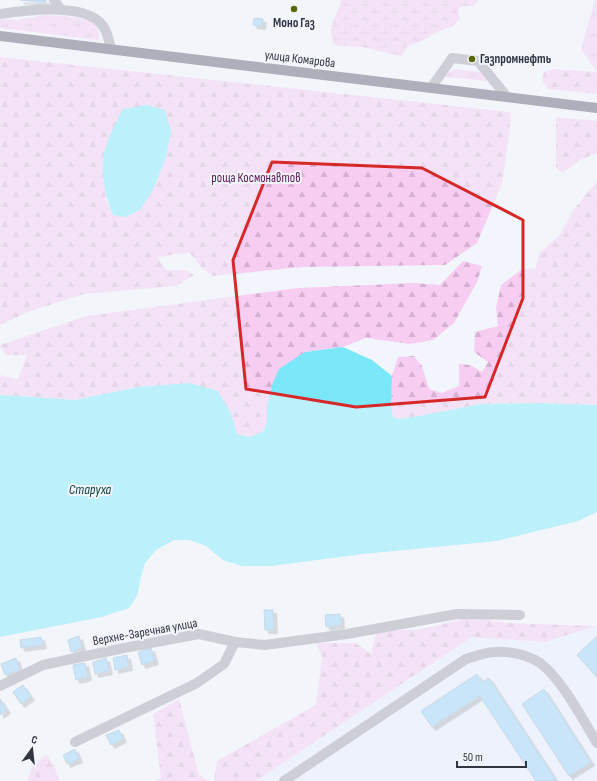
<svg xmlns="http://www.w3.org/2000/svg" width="597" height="781" font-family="'Sofia Sans Condensed',sans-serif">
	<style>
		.built { fill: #e8eefd }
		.grass { fill: url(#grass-tufts) }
		.forest { fill: url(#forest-firs); fill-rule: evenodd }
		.wetland { fill: url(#wetland-marsh) }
		.water { fill: #7ae8f9 }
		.building { fill: #95d0f8; stroke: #97b4c8; filter: url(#shadow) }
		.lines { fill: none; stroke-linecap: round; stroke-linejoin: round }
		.minor { stroke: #a29eab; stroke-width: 10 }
		.major { stroke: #5e576d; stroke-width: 10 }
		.marked { fill: none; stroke: #d62828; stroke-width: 3; stroke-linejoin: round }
		.poi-dot { fill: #5b670d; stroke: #f2f5fb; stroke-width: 1.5 }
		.labels { text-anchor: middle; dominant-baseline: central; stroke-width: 4; stroke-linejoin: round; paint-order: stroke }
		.poi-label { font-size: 13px; font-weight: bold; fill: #323642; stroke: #f2f5fb }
		.street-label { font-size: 13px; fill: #323642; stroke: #f2f5fb }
		.park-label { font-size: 13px; fill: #5d145a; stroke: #f2f5fb }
		.water-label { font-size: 14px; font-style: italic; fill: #063c43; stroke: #f2f5fb }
	</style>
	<defs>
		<pattern id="grass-tufts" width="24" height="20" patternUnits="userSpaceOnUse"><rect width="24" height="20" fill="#f7cdf2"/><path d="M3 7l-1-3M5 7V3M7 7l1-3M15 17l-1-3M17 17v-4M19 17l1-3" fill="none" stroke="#d4b1d1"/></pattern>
		<pattern id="forest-firs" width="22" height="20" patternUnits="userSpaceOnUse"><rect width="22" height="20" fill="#f7cdf2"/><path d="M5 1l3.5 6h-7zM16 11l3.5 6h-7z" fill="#d4b1d1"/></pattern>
		<pattern id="wetland-marsh" width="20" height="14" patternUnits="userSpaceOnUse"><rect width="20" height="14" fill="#f7cdf2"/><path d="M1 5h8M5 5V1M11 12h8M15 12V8" fill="none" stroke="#d4b1d1"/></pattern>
		<filter id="shadow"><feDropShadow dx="3.5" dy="3.5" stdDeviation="0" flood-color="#0004"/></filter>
	</defs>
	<rect width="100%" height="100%" fill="#f2f5fb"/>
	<!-- built -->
	<polygon class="built" points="597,626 597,781 256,781 472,637 544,642"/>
	<!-- grass -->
	<g class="grass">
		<polygon points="595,0 597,0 597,72 581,49"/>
		<path d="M45 15C57 16 91 16 97 27 100 31 99 35 98 40L0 28V19L17 20Z"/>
		<polygon points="454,69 480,72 487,80 485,81 446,77 446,76 448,72"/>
	</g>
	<!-- forest -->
	<g class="forest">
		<path d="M0 57 511 112 509 135 502 184 477 243 445 265 302 267 213 276 202 268 190 253 175 254 158 258 166 270H185L194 275 176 286 84 294 28 312 0 325ZM171 131 166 157 153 190 141 209 126 217 113 215 106 200 104 176V154Z"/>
		<polygon points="552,69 597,72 597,94 548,89 542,80 544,72"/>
		<polygon points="556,117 597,121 597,153 580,160 563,173 556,168"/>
		<polygon points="597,181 597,405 538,403 481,404 414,417 399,419 393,417 391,406 392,376 398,357 414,356 422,366 429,389 442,393 459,386 459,364 470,365 482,372 488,362 474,352 475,332 498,326 496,308 501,285 521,270 536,268 539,253 559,236 574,209"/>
		<polygon points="463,261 482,266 477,282 454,323 433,340 410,344 366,338 343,347 305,352 267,406 267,420 264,431 250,437 237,434 231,413 138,387 75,400 20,396 0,395 0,375 18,379 27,355 6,355 0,347 0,345 86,316 298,288 415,283 440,285"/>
		<polygon points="474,617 506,623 597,626 544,642 472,637 256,781 214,781 217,761 316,705 322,656 316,643 356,643 371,654 377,630 416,630"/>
		<polygon points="179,699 199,775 210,781 155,781 161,778 153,714"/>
		<polygon points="46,754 54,766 60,781 27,781 32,767"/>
	</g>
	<!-- wetland -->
	<path class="wetland" d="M341 0H478L474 6H461L458 10 460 19 453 26 435 33 426 39 407 47 401 56 362 47 338 46 334 44C326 21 338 19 341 0Z"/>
	<!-- water -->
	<g class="water">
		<path d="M147 105 165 110 171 131 166 157 153 190 141 209 126 217 113 215C105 197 101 175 104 155 106 140 116 123 123 109Z"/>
		<polygon points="343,347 372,360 392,376 391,406 393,417 399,419 414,417 481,404 538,403 597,405 597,512 578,521 497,541 363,554 271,566 242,566 223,560 206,546 189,540 174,540 156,550 145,563 140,581 137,596 129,608 102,617 0,637 0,395 20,396 75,400 138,387 190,383 218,391 231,413 237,434 250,437 264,431 267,420 267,406 272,385 279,369 305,352"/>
	</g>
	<!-- building -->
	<g class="building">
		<polygon points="20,0 46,0 46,3"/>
		<polygon points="254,18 263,19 262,26 253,25"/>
		<polygon points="264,610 273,610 274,630 265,630"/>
		<polygon points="340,614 341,625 326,627 325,615"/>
		<polygon points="79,636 82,648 71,652 68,640"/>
		<polygon points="41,637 43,645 21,648 20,640"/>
		<polygon points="596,637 597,637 597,677 577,655"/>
		<polygon points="151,648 155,661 142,665 138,652"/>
		<polygon points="127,655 129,667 115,670 113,658"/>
		<polygon points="16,658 20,670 5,675 1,664"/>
		<polygon points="106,658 109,671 95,674 93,662"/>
		<polygon points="85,663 88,677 76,680 73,665"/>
		<polygon points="477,674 482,682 489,678 556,780 555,781 536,781 480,696 432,727 421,711"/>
		<polygon points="23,685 31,697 21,704 13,692"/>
		<polygon points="544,689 591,762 569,776 522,704"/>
		<polygon points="0,699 7,710 0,715"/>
		<polygon points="119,730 123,739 111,745 106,735"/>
		<polygon points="75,749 79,759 67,764 63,755"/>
	</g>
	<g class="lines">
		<!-- minor -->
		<g class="minor">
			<polyline points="54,0 61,10"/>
			<path d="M0 14C26 10 86 2 103 26 108 33 109 41 111 49"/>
			<polyline points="431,88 452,58 478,61 507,97"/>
			<polyline points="0,686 43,665 124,648 199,634 235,642 265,645 347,634 457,614 520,615"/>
			<polyline points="75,742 197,683 224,664 235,642"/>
			<path d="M284 781 466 659C476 656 486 652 496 652 510 651 528 655 540 663 561 678 583 720 597 743"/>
		</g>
		<!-- major -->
		<polyline class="major" points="0,36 597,108"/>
	</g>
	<!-- marked area -->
	<path d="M0 0H597V781H0ZM272 162 422 168 523 220V298L485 397 356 407 246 389 233 260Z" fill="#f2f5fb" fill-opacity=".55" fill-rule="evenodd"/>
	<path class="marked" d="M272 162 422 168 523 220V298L485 397 356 407 246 389 233 260Z"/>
	<!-- markers -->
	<g class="poi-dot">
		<circle cx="294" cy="9" r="4"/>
		<circle cx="472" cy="59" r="4"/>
	</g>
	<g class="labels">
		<!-- poi labels -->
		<g class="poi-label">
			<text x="294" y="23">Моно Газ</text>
			<text x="480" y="59" text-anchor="start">Газпромнефть</text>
		</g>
		<!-- street labels -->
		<g class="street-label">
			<text transform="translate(300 59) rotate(7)">улица Комарова</text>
			<text transform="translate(145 632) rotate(-10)">Верхне-Заречная улица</text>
		</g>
		<!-- park labels -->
		<g class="park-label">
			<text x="256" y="178">роща Космонавтов</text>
		</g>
		<!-- water labels -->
		<g class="water-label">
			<text x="90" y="489">Старуха</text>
		</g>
	</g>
	<!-- north arrow -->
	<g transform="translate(32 749) rotate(15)" stroke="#f2f5fb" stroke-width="3" paint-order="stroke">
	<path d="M0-3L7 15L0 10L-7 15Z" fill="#323642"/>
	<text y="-6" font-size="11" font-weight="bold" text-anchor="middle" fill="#323642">С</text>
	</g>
	<!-- scale -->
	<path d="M457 761v6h69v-6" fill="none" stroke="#323642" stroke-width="2"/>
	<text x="463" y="761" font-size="12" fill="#323642" stroke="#f2f5fb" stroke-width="3" paint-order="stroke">50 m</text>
</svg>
